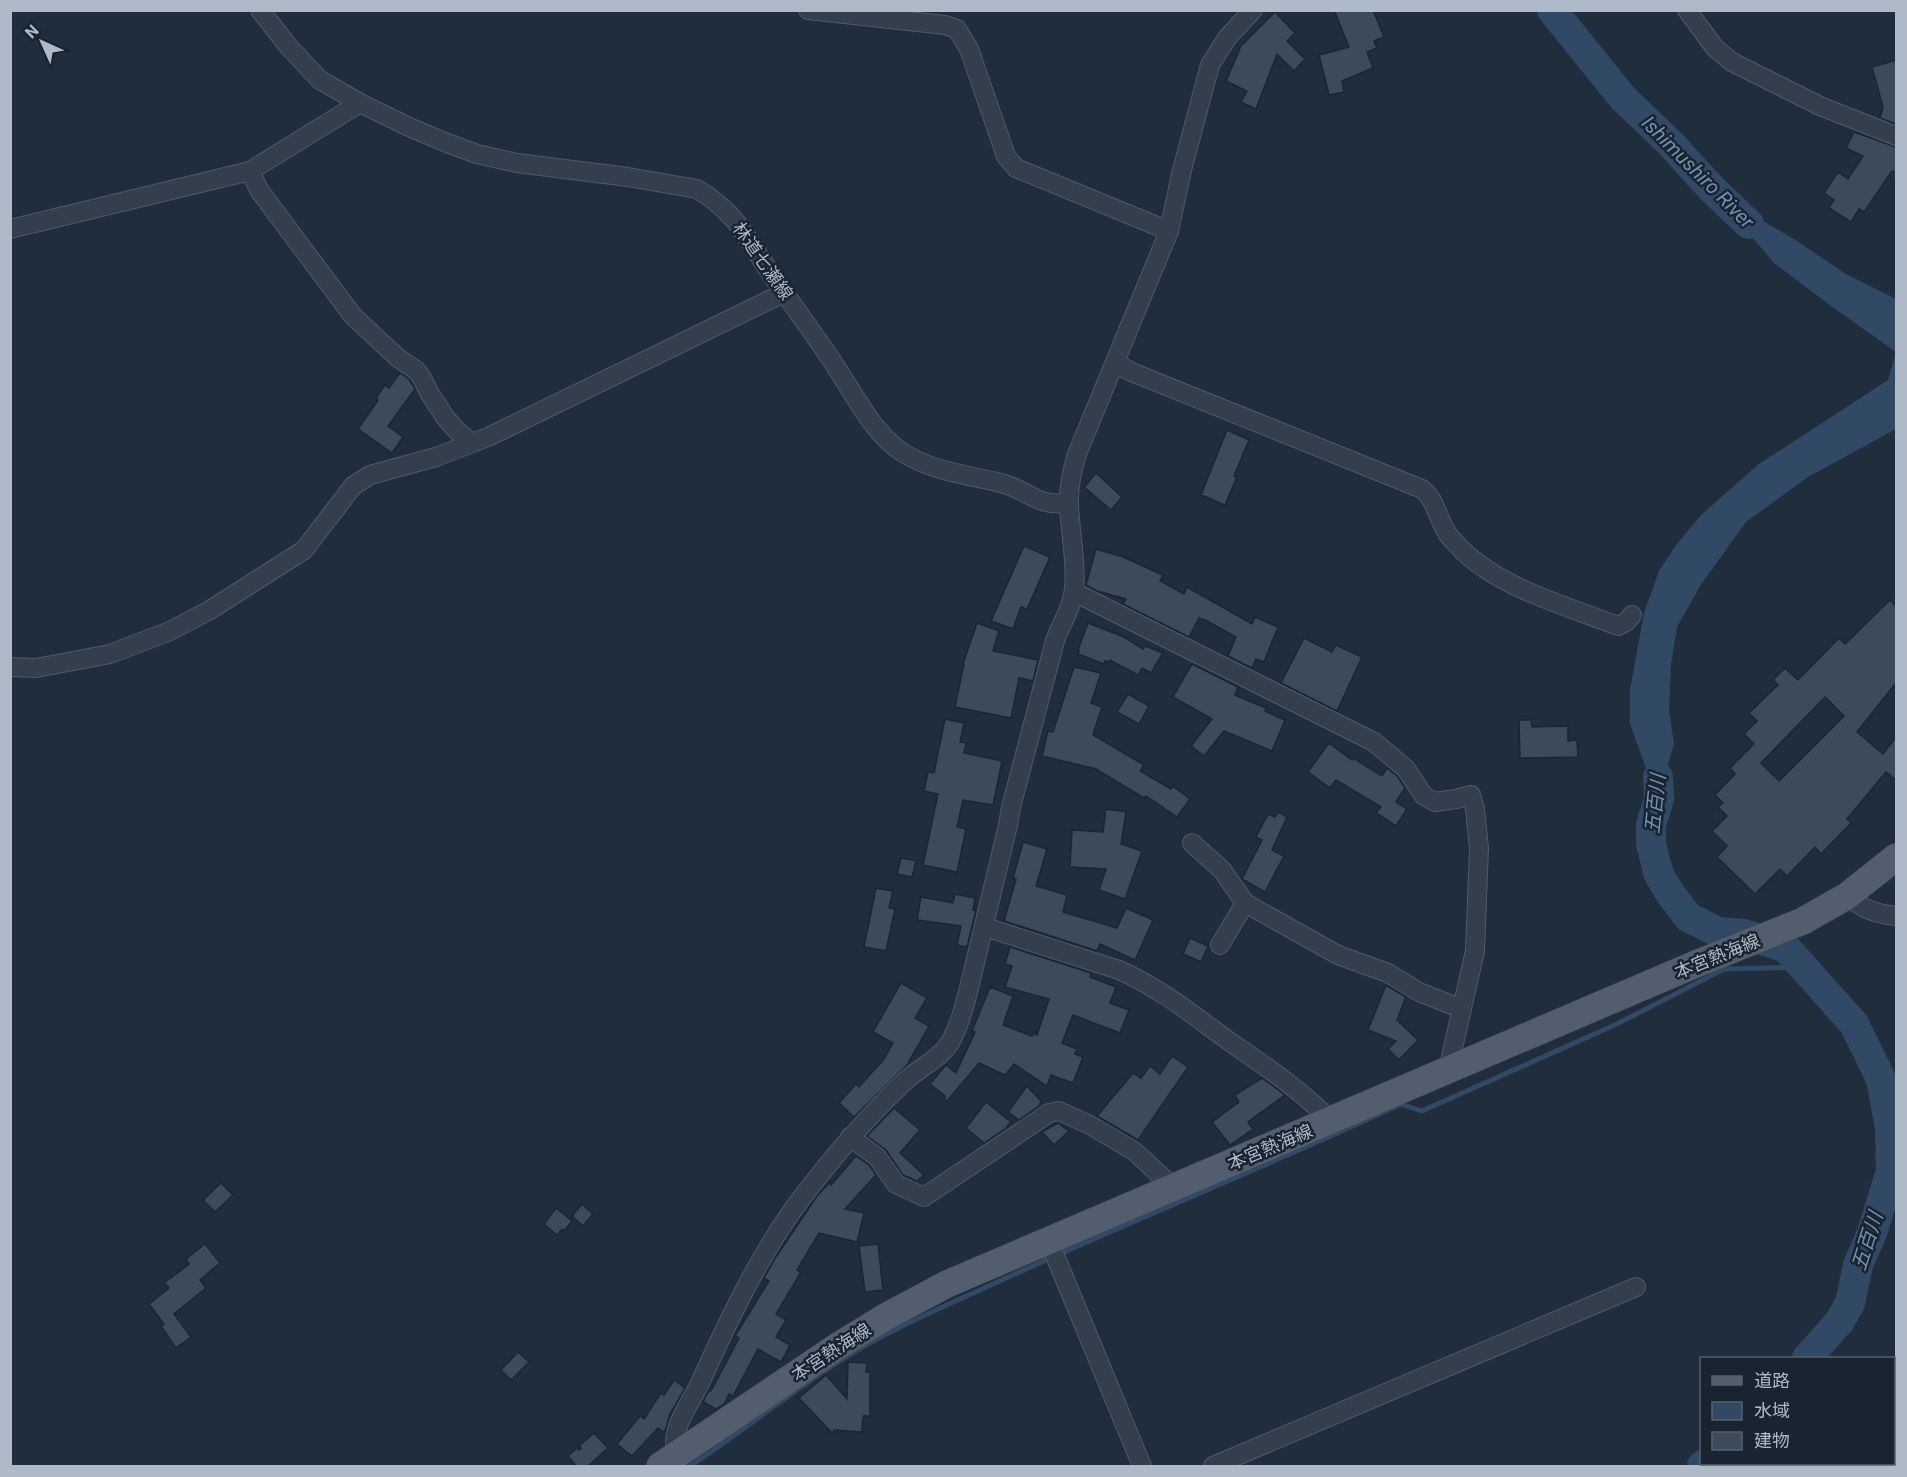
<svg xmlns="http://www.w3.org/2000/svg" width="1907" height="1477" font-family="Roboto,'Noto Sans JP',sans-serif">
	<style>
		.water { fill: #324966 }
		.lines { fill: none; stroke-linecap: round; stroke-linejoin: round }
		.stream { stroke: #324966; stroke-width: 5 }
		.river { stroke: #324966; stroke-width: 30 }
		.building { fill: #3c4b5c; stroke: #1b2633; stroke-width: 1.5; fill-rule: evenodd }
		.street-casing { stroke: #4f5a67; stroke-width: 20 }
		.primary-casing { stroke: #3d4855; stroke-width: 28 }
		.street { stroke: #343f4d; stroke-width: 18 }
		.primary { stroke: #525e6d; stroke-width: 27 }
		.labels { text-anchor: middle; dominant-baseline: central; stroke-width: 5; stroke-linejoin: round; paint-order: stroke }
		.street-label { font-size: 18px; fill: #afbac8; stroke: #1a2431 }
		.water-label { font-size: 20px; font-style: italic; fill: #7491b3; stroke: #1a2431 }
	</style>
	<rect width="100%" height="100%" fill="#202d3d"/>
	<!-- water -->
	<polygon class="water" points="1716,194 1794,239 1846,274 1896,299 1896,429 1808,477 1746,522 1702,583 1677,627 1671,665 1670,688 1669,710 1674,744 1664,779 1665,795 1653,818 1653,787 1630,724 1630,690 1644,613 1659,571 1676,545 1702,514 1759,464 1888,380 1896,352 1831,306 1774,263"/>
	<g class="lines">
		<!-- stream -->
		<path class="stream" d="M690 1466C753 1425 810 1375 877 1339 918 1317 961 1299 1004 1279 1135 1219 1270 1165 1401 1104L1422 1111 1619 1023 1724 969 1804 967"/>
		<!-- river -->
		<g class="river">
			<polyline points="1552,10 1623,98 1670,143 1713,190 1749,224"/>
			<polyline points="1658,777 1659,799 1651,825 1651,844 1659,875 1670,893 1688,917 1718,932 1744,934 1786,948 1854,1024 1881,1079 1890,1128 1891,1171 1872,1233 1858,1265 1850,1303 1840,1321 1807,1358"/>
			<polyline points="1702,1466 1705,1464"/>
		</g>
	</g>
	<!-- building -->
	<g class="building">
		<polygon points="1334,10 1373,10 1384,37 1374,41 1377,48 1367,52 1373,68 1342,81 1344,92 1329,95 1319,55 1349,47"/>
		<polygon points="1275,12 1295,33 1287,41 1305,59 1294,71 1277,54 1256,109 1241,102 1247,91 1226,81 1241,46"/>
		<polygon points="1896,60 1896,124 1880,118 1883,107 1872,67"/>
		<polygon points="1854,132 1896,147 1896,173 1892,171 1864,212 1859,209 1851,222 1829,208 1834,200 1824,193 1838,172 1848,179 1863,156 1846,148"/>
		<polygon points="400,373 409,379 415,389 388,426 403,437 392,453 358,429 378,400 376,398 385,385 389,388"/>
		<polygon points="1227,430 1249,440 1234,476 1237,477 1225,505 1201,495"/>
		<polygon points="1096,473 1122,497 1111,510 1084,487"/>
		<polygon points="1024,546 1050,557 1027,609 1021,607 1013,629 991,621"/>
		<polygon points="1096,549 1123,557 1163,575 1160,581 1184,594 1187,587 1252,624 1255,617 1278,627 1264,662 1256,659 1252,668 1228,656 1236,637 1207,621 1199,618 1189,637 1123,604 1126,599 1097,591 1086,585"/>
		<path d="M1890 600 1896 606V683L1857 732 1883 754 1896 737V780L1886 772 1847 819 1851 823 1821 854 1815 847 1787 876 1780 869 1755 894 1717 857 1727 846 1712 831 1727 816 1718 807 1723 803 1715 795 1735 774 1730 768 1754 744 1744 734 1757 721 1749 713 1778 685 1773 680 1785 668 1798 680 1839 638 1845 644ZM1825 697 1844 716 1779 781 1761 763Z"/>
		<polygon points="977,623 999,631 993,651 1038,660 1033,681 1019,678 1011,718 955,707 964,664 963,664"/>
		<polygon points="1088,623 1124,637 1143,649 1145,646 1163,653 1151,673 1142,668 1138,675 1110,660 1109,662 1105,661 1104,664 1078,654 1079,650 1078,650"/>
		<polygon points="1304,638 1332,652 1336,645 1362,657 1337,711 1281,683"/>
		<polygon points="1192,664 1238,687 1235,695 1266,708 1265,711 1285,720 1272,751 1224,731 1204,756 1191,746 1212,719 1173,697"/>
		<polygon points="1074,667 1101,673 1091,703 1102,707 1093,735 1144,765 1140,771 1171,789 1173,786 1190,799 1177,817 1146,796 1144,798 1096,769 1042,756 1048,731 1053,732"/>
		<polygon points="1128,694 1149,706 1139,724 1117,712"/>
		<polygon points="945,719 964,723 960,742 966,743 964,753 1002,761 993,805 963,800 957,827 966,829 957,872 923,865 938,794 924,791 928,772 934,773"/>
		<polygon points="1519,720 1531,720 1532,727 1568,726 1568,741 1577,740 1578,757 1520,758"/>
		<polygon points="1329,743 1352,760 1353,758 1382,776 1387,768 1398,777 1405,788 1396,802 1407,809 1396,826 1376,813 1381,807 1336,780 1330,788 1308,772"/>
		<polygon points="1106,809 1126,812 1121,844 1142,851 1125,899 1099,890 1106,869 1070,867 1072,830 1103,832"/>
		<polygon points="1278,812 1287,817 1272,850 1284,856 1265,892 1242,879 1262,840 1256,837 1268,814 1275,817"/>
		<polygon points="1023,842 1047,849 1036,886 1067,895 1063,912 1117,928 1126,908 1153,920 1135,960 1100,944 1097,951 1004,921 1016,879 1013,878"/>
		<polygon points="901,858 916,861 912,877 897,874"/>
		<polygon points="876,888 893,891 889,908 895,909 886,951 864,947"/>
		<polygon points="955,894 975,898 973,910 976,910 967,947 957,945 961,926 917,920 921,897 953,903"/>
		<polygon points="1190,938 1208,946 1201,962 1183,954"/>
		<polygon points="1010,947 1091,973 1090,977 1116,987 1110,1003 1129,1010 1120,1033 1073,1015 1062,1043 1077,1049 1075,1054 1083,1057 1073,1083 1051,1075 1047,1086 1014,1064 1005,1075 979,1063 947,1101 944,1099 945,1096 930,1084 946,1065 956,1073 975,1032 972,1031 990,987 1013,996 1003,1025 1032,1036 1033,1033 1037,1035 1049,999 1005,987 1012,966 1005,964"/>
		<polygon points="901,983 927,998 915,1018 929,1026 907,1065 854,1117 839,1103 856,1084 859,1087 884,1059 893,1043 873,1032"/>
		<polygon points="1386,985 1406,997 1397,1020 1418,1040 1399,1060 1388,1049 1396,1041 1368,1030"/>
		<polygon points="1172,1056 1188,1067 1138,1140 1097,1116 1133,1073 1141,1078 1150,1066 1160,1074"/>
		<polygon points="1262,1078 1285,1095 1248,1122 1253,1129 1230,1145 1212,1122 1239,1102 1235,1095"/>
		<polygon points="1027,1086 1041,1101 1039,1106 1019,1120 1008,1112"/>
		<polygon points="986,1102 1011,1122 1005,1129 984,1143 966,1128"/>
		<polygon points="894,1108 920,1130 900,1153 924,1175 917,1181 903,1175 886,1150 867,1136"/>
		<polygon points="1058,1123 1069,1131 1054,1145 1042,1132"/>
		<polygon points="856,1156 869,1165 876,1175 845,1209 864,1213 857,1242 819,1233 797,1270 801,1272 776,1314 786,1320 776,1337 790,1345 781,1362 758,1349 733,1396 729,1394 725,1403 716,1409 703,1402 709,1390 711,1391 739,1338 735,1336 769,1281 764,1278 776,1257 817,1196 829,1183 831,1185"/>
		<polygon points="221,1183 233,1195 215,1212 203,1200"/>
		<polygon points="582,1204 593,1214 583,1226 572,1216"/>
		<polygon points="556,1208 572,1221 564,1231 562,1229 557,1235 544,1224"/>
		<polygon points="205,1244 220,1263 200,1280 206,1288 174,1314 191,1337 176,1348 161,1326 164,1324 149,1304 169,1288 164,1283 189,1264 186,1259"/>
		<polygon points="878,1244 883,1290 865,1292 859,1246"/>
		<polygon points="518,1352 529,1362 511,1380 501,1370"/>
		<polygon points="848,1362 867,1363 866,1372 870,1372 870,1416 863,1416 862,1432 835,1430 832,1433 799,1398 826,1375 847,1399"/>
		<polygon points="674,1380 685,1388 670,1414 666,1428 664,1432 658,1428 632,1456 617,1444 640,1416 644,1419 661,1393 664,1395"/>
		<polygon points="594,1433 608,1448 587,1467 577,1467 568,1456 577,1448 579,1450 581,1448 579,1446"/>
	</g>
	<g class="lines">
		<defs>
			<g id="street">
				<path d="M260 10 289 47 320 80 360 103 409 127 447 143 477 154 517 163 628 177 697 189C740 215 748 242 776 281 798 313 822 344 843 378 859 403 876 435 902 452 930 471 969 475 1001 483 1029 490 1035 507 1069 503"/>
				<polyline points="808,10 945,25 957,29 969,49 1006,156 1016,168 1169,231"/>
				<polyline points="1687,10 1715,48 1732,62 1820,106 1896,136"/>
				<polyline points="250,171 259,190 353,316 398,358 417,371 422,378 430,394 445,417 456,430 471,442"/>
				<polyline points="10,229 250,171 360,103"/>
				<path d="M1116 362 1129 371 1422 489C1436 500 1438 519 1447 533 1451 539 1457 544 1462 550 1502 589 1567 606 1618 626L1626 622 1632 615"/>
				<polyline points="1074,592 1374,742 1406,769 1424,796 1435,802 1456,799 1471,795 1475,809 1479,848 1475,951 1448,1070"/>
				<polyline points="10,667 36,668 110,654 170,631 210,610 304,550 353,486 370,475 436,457 488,437 784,293"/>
				<polyline points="1192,843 1222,870 1245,903 1338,955 1388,973 1419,992 1462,1009"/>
				<path d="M1847 896C1863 909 1876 914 1896 916"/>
				<path d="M985 927 1119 970C1158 987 1192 1014 1226 1039 1263 1065 1299 1088 1331 1121"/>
				<polyline points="1220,945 1245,903"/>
				<polyline points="850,1137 877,1157 896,1184 924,1197 1049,1113 1059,1111 1090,1125 1134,1151 1174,1188"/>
				<polyline points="1049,1241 1142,1466"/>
				<polyline points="1894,1416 1896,1414"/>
				<path d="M678 1455C667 1431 691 1403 700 1383 728 1321 759 1255 800 1200 832 1158 867 1117 905 1081 920 1067 942 1058 952 1039 960 1023 965 1005 969 988L1008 825 1011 807 1055 641C1061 623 1072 609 1074 589 1077 562 1070 533 1069 505 1068 487 1072 471 1077 454L1169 231 1182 170 1210 65 1227 38 1253 10"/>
				<polyline points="1213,1466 1636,1287"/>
				<polyline points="1828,1466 1831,1464"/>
			</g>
			<polyline id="primary" points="660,1466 838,1346 887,1316 947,1284 1696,964 1803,921 1847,896 1896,857"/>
		</defs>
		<!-- street casing -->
		<use href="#street" class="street-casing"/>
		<!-- primary casing -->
		<use href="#primary" class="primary-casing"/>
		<!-- street -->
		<use href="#street" class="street"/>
		<!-- primary -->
		<use href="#primary" class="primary"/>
	</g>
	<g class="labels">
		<!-- street labels -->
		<g class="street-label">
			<text transform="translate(763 261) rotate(55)">林道七瀬線</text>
			<text transform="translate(1717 956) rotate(-22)">本宮熱海線</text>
			<text transform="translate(1270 1147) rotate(-23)">本宮熱海線</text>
			<text transform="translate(831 1352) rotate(-33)">本宮熱海線</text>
		</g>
		<!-- water labels -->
		<g class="water-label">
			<text transform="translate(1698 172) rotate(45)">Ishimushiro River</text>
			<text transform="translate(1655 804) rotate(-84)">五百川</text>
			<text transform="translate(1867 1241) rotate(-72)">五百川</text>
		</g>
	</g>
	<!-- border -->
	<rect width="1907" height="1477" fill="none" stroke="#afbac8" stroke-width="24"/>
	<!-- legend -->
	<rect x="1700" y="1357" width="195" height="108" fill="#1a2431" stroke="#56606d" stroke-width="1.5"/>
	<rect x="1712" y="1376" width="30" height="9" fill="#525e6d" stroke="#56606d" stroke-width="1.5"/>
	<text x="1754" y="1387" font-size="18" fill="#afbac8">道路</text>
	<rect x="1712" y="1402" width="30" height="18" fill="#324966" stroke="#56606d" stroke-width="1.5"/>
	<text x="1754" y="1417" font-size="18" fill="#afbac8">水域</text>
	<rect x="1712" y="1432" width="30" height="18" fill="#3c4b5c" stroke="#56606d" stroke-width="1.5"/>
	<text x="1754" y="1447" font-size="18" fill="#afbac8">建物</text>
	<!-- north arrow -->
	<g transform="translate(42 42) rotate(315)" stroke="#1a2431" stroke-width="4.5" paint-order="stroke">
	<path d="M0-4.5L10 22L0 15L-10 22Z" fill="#afbac8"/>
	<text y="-9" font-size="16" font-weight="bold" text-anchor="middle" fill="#afbac8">N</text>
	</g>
</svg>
